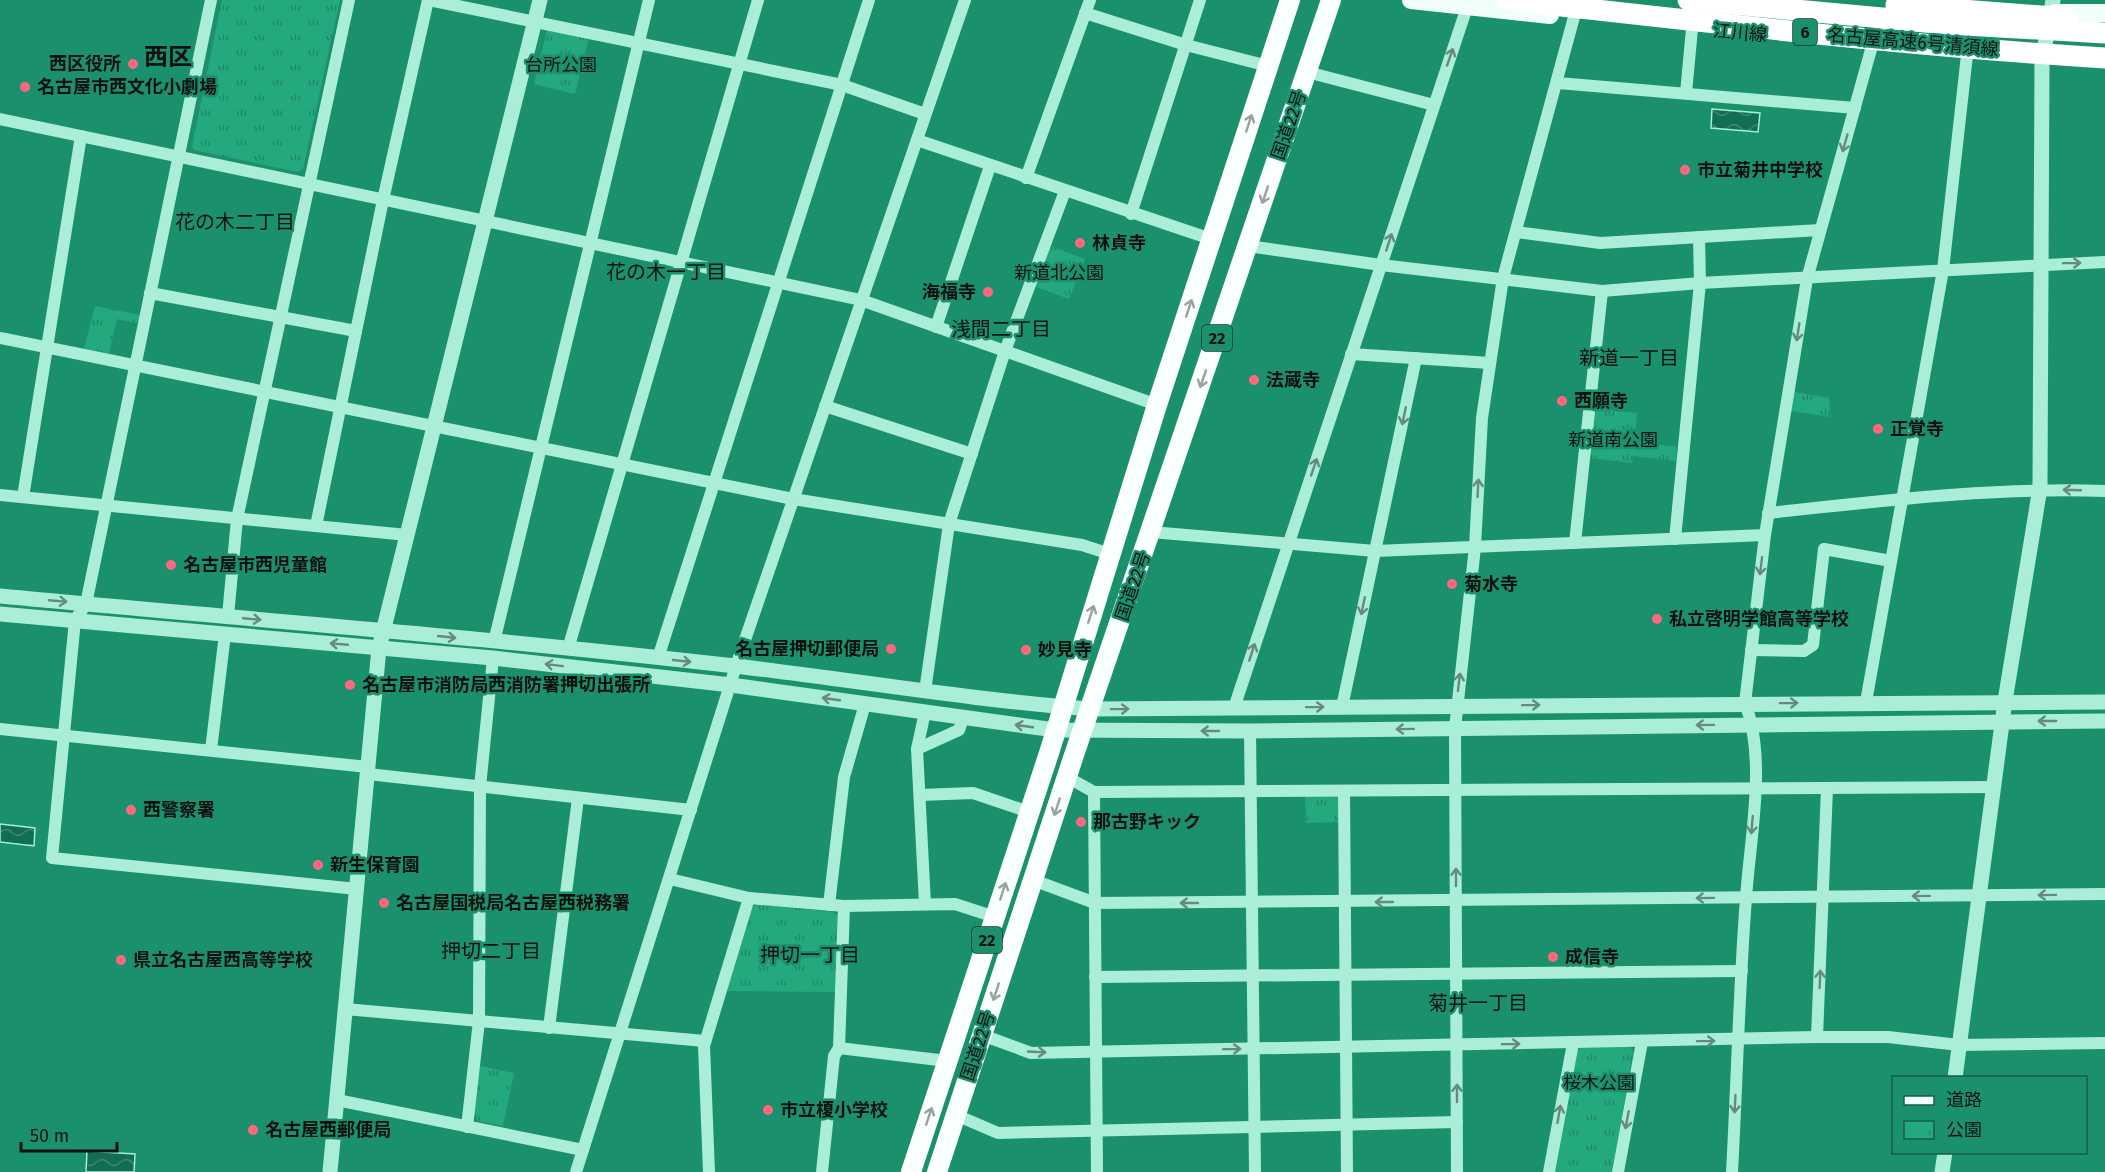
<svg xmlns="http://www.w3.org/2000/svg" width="2105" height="1172" font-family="'Fira Sans','Noto Sans JP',sans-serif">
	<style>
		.park { fill: url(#park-tufts) }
		.water { fill: url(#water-waves); stroke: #9df0d5; stroke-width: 1.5 }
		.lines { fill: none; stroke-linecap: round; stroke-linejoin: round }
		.minor { stroke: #aaeed8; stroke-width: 12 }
		.tertiary { stroke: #aaeed8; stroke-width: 15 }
		.primary { stroke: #f1fffb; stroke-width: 18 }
		.trunk { stroke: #f8fffd; stroke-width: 20 }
		.motorway { stroke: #fff; stroke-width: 21 }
		.oneway { stroke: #658b7e }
		.oneway2 { stroke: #9ca09f }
		.poi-dot { fill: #ff677f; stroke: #1b906d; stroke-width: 2 }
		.labels { text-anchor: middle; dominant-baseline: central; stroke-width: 5; stroke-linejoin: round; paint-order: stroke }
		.shield { fill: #1b906d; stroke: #14372d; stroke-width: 1.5 }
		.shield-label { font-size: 16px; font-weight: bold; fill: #111 }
		.street-label { font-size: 18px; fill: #111; stroke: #1b906d }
		.poi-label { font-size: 18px; font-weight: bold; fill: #111; stroke: #1b906d; text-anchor: start }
		.park-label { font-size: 18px; fill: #111; stroke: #1b906d }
		.neighbourhood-label { font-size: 20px; fill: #111; stroke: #1b906d }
		.district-label { font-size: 24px; font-weight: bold; fill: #111; stroke: #1b906d }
	</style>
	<defs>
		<pattern id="park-tufts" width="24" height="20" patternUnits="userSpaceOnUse" patternTransform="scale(1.5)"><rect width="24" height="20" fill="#24a97f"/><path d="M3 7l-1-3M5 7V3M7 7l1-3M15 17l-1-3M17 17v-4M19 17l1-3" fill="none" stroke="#1e8867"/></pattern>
		<pattern id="water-waves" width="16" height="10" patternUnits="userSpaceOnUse" patternTransform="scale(1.5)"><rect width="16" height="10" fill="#126e53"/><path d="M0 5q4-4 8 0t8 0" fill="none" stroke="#448471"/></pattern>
	</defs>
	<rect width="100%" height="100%" fill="#1b906d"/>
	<!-- park -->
	<g class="park">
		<polygon points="222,0 340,0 303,169 298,172 194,150 192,146"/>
		<polygon points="547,30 589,38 575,94 534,84"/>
		<polygon points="1050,246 1085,259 1069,299 1034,286"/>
		<polygon points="95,306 140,315 139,324 117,319 109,354 84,349"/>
		<polygon points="1794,392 1829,398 1831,417 1791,411"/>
		<polygon points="1596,409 1637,413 1634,442 1677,447 1676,461 1633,456 1632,463 1590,458"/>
		<polygon points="1305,795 1337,795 1341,799 1341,822 1306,823"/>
		<polygon points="757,904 832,912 839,916 836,992 727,991 753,907"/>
		<polygon points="1630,1046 1633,1052 1612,1172 1556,1172 1576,1052 1582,1047"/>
		<polygon points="480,1066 514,1073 503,1126 477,1121 474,1115"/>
	</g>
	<!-- water -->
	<g class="water">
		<polygon points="1712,109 1760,113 1758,132 1711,128"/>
		<polygon points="0,824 35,828 34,846 0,842"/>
		<polygon points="87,1151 135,1154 134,1172 86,1172"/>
	</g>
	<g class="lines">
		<!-- minor -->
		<g class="minor">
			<polyline points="211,0 86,604 75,620 52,858 357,889"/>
			<polyline points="429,0 842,85 925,114"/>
			<polyline points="1085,13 1186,45 1268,66"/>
			<polyline points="1307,72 1434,105"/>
			<polyline points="1558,83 1855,108"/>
			<polyline points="1686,93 1692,29"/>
			<polyline points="0,119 861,300 1157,405"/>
			<polyline points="917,140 1211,239"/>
			<polyline points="1026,178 1090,0"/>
			<polyline points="1131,214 1200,0"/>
			<polyline points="1516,232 1600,243 1820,230"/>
			<polyline points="1248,246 1381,265 1602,291 1700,283 2105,262"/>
			<polyline points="150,293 356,331"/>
			<polyline points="936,327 990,166"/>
			<polyline points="0,338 793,499 1082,545 1110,554"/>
			<polyline points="1351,354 1490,363"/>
			<polyline points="825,406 972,454"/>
			<polyline points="0,495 407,535"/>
			<polyline points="23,497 81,136"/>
			<path d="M1768 513C1880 501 1992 487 2105 491"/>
			<polyline points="316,526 383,200 428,0"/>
			<polyline points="1151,532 1375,551 1765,535"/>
			<polyline points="1675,539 1700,283 1699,237"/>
			<polyline points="1575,543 1602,291"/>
			<polyline points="228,616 237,519 349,0"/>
			<polyline points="494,642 649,0"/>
			<polyline points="568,649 758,0"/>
			<polyline points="1751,650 1804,651 1813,645 1824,549 1891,561"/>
			<polyline points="658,658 869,0"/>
			<polyline points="925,691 949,524 1005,351 1065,191"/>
			<polyline points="1866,702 1943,270 1967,55"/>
			<polyline points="1342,707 1416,358"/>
			<polyline points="1234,708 1467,7"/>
			<polyline points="0,729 368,767"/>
			<polyline points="1250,731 1255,1172"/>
			<polyline points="917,749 959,730 963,718"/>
			<polyline points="211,750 225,634"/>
			<polyline points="368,774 691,810"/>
			<polyline points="1067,777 1094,792 1993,787"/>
			<polyline points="1094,792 1097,1172"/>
			<polyline points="1344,792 1347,1172"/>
			<polyline points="920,795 973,793 1029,812"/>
			<polyline points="670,879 749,898 844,906 955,904 995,917"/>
			<polyline points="1033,880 1095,903 2105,894"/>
			<polyline points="925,904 917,749 925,712"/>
			<polyline points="829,905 844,777 865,704"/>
			<polyline points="1095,977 1742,971"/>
			<polyline points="345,1009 705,1041"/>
			<polyline points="549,1028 578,798"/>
			<polyline points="982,1035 1031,1053 1817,1037 1888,1037 1959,1045 2105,1043"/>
			<polyline points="1817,1037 1827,788"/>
			<polyline points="839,1048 947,1061"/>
			<polyline points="337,1100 583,1150"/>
			<polyline points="956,1115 998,1133 1457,1122"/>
			<polyline points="467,1127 479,1021 480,787 493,658"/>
			<polyline points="576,1172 736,666 965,0"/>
			<polyline points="709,1172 704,1046 749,898"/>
			<polyline points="822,1172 834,1056 839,1048 844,906"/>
			<polyline points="1457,1172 1455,728 1475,547 1482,418 1503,278 1574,17 1581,5"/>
			<polyline points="1549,1172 1573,1043"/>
			<polyline points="1618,1172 1642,1042"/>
			<path d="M1732 1172C1737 1081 1739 989 1746 898 1750 838 1767 759 1745 703L1765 535 1807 279 1872 46 1887 13"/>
		</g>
		<!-- tertiary -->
		<g class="tertiary">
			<path d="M0 596C245 619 491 638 735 666 854 680 972 700 1091 709L2105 702"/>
			<polyline points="0,614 493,658 731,685 1055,730 1250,731 2105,721"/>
			<polyline points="1955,1078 2005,701 2040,488 2042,62 2053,0"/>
			<polyline points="330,1172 379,648 540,0"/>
			<polyline points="1942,1172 1945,1152"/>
		</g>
		<!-- primary -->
		<g class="primary">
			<polyline points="1411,0 1550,15"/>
			<polyline points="2054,13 2105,13"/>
		</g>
		<!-- trunk -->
		<g class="trunk">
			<polyline points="911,1172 1049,753 1157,405 1290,0"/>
			<polyline points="937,1172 1074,755 1331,0"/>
		</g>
		<!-- motorway -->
		<g class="motorway">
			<path d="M1507 0C1706 22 1905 46 2105 58"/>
			<polyline points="1688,0 1947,24 2105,33"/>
			<polyline points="1896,5 2068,18"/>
		</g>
	</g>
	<!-- one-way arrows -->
	<defs><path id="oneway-shaft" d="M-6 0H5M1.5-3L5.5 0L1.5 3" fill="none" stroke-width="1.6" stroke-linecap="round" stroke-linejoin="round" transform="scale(1.5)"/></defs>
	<g class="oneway">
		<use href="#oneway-shaft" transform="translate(1450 57) rotate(-71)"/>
		<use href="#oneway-shaft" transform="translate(1845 143) rotate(106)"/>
		<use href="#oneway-shaft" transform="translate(1389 242) rotate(-72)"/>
		<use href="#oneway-shaft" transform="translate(2072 263) rotate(-1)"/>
		<use href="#oneway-shaft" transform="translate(1798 332) rotate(99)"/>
		<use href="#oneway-shaft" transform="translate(1404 416) rotate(102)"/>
		<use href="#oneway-shaft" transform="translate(1314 467) rotate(-71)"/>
		<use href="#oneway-shaft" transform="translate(1478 488) rotate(-87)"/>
		<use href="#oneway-shaft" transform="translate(2072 490) rotate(-178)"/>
		<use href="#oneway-shaft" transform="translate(1761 566) rotate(97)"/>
		<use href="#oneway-shaft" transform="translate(58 601) rotate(5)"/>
		<use href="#oneway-shaft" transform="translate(1363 606) rotate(102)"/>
		<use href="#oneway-shaft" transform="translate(252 619) rotate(5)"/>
		<use href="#oneway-shaft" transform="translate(447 637) rotate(6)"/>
		<use href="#oneway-shaft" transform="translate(339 644) rotate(-175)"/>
		<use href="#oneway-shaft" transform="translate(1252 652) rotate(-72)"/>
		<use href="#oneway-shaft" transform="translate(682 661) rotate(6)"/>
		<use href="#oneway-shaft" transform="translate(554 665) rotate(-173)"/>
		<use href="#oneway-shaft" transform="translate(1459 682) rotate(-83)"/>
		<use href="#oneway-shaft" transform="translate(831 699) rotate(-172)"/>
		<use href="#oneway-shaft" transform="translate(1789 703) rotate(-1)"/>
		<use href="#oneway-shaft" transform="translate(1531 705) rotate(-1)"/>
		<use href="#oneway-shaft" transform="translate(1315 707) rotate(-1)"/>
		<use href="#oneway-shaft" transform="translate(1120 709) rotate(-1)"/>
		<use href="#oneway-shaft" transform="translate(2047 721) rotate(180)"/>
		<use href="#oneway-shaft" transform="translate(1705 725) rotate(179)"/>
		<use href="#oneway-shaft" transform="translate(1024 726) rotate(-172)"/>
		<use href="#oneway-shaft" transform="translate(1405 729) rotate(179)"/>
		<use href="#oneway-shaft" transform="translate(1210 731) rotate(180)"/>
		<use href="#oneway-shaft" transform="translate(1752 825) rotate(95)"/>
		<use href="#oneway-shaft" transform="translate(1456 877) rotate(-90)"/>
		<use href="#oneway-shaft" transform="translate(2047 895) rotate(179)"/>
		<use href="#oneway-shaft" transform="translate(1921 896) rotate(179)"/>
		<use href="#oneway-shaft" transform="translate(1705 898) rotate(179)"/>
		<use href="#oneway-shaft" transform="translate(1384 902) rotate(180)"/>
		<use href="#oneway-shaft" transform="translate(1189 903) rotate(180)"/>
		<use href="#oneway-shaft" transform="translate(1820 979) rotate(-88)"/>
		<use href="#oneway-shaft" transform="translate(1706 1041) rotate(-1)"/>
		<use href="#oneway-shaft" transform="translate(1511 1044) rotate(-1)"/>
		<use href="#oneway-shaft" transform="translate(1232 1049) rotate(-1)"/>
		<use href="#oneway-shaft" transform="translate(1037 1052) rotate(3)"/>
		<use href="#oneway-shaft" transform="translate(1457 1093) rotate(-90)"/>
		<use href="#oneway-shaft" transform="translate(1735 1104) rotate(93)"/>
		<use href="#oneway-shaft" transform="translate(1559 1114) rotate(-80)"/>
		<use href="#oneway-shaft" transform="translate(1627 1120) rotate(101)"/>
	</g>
	<g class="oneway2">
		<use href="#oneway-shaft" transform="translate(1249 123) rotate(-72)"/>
		<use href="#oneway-shaft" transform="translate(1265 195) rotate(109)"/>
		<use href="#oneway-shaft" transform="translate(1189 308) rotate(-72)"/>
		<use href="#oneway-shaft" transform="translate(1203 379) rotate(109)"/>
		<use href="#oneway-shaft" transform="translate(1091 614) rotate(-72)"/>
		<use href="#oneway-shaft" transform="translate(1057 807) rotate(108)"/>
		<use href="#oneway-shaft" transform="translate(1003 891) rotate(-72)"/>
		<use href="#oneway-shaft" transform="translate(996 992) rotate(108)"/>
		<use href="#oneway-shaft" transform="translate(929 1116) rotate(-72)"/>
	</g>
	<!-- markers -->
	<g class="poi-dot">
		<circle cx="133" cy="64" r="6"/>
		<circle cx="25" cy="87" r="6"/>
		<circle cx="1685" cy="170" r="6"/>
		<circle cx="1080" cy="243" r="6"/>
		<circle cx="988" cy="292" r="6"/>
		<circle cx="1254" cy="380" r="6"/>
		<circle cx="1562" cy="401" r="6"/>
		<circle cx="1878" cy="429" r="6"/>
		<circle cx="171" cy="565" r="6"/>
		<circle cx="1452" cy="584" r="6"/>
		<circle cx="1657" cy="619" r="6"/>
		<circle cx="891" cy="649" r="6"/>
		<circle cx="1026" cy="650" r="6"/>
		<circle cx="350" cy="685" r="6"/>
		<circle cx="131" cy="810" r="6"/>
		<circle cx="1081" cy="822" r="6"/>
		<circle cx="318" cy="865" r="6"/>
		<circle cx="384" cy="903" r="6"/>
		<circle cx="1553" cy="957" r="6"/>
		<circle cx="121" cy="960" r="6"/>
		<circle cx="768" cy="1110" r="6"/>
		<circle cx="253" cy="1130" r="6"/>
	</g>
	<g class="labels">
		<!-- shield labels -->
		<g class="shield">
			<rect x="1793" y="19" width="24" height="26" rx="4.5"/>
			<rect x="1202" y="325" width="30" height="26" rx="4.5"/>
			<rect x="972" y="927" width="30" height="26" rx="4.5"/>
		</g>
		<g class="shield-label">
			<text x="1805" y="32">6</text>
			<text x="1217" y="338">22</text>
			<text x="987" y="940">22</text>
		</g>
		<!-- street labels -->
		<g class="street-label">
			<text transform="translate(1740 33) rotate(5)">江川線</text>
			<text transform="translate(1913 42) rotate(5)">名古屋高速6号清須線</text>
			<text transform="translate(1289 125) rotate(-71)">国道22号</text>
			<text transform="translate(1133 586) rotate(-71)">国道22号</text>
			<text transform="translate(978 1046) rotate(-72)">国道22号</text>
		</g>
		<!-- poi labels -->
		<g class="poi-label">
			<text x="121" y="64" text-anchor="end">西区役所</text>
			<text x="37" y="87">名古屋市西文化小劇場</text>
			<text x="1697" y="170">市立菊井中学校</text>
			<text x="1092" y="243">林貞寺</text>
			<text x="976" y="292" text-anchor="end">海福寺</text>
			<text x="1266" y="380">法蔵寺</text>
			<text x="1574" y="401">西願寺</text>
			<text x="1890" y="429">正覚寺</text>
			<text x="183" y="565">名古屋市西児童館</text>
			<text x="1464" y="584">菊水寺</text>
			<text x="1669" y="619">私立啓明学館高等学校</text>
			<text x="879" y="649" text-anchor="end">名古屋押切郵便局</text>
			<text x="1038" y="650">妙見寺</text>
			<text x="362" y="685">名古屋市消防局西消防署押切出張所</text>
			<text x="143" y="810">西警察署</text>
			<text x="1093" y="822">那古野キック</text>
			<text x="330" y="865">新生保育園</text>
			<text x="396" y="903">名古屋国税局名古屋西税務署</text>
			<text x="1565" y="957">成信寺</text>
			<text x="133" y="960">県立名古屋西高等学校</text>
			<text x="780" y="1110">市立榎小学校</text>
			<text x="265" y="1130">名古屋西郵便局</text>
		</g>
		<!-- park labels -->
		<g class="park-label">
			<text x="561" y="65">台所公園</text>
			<text x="1059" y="273">新道北公園</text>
			<text x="1613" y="440">新道南公園</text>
			<text x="1599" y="1083">桜木公園</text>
		</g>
		<!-- neighbourhood labels -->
		<g class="neighbourhood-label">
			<text x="235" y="222">花の木二丁目</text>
			<text x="666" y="272">花の木一丁目</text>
			<text x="1001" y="329">浅間二丁目</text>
			<text x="1629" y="358">新道一丁目</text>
			<text x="491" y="951">押切二丁目</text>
			<text x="810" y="955">押切一丁目</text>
			<text x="1478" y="1003">菊井一丁目</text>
		</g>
		<!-- district labels -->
		<g class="district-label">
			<text x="168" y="57">西区</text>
		</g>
	</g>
	<!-- legend -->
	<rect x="1892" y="1076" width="195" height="78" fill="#1b906d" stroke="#175d48" stroke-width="1.5"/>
	<rect x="1904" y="1096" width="30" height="9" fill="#f1fffb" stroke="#175d48" stroke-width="1.5"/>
	<text x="1946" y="1106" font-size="18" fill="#111111">道路</text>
	<rect x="1904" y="1121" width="30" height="18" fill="url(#park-tufts)" stroke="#175d48" stroke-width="1.5"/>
	<text x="1946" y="1136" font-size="18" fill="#111111">公園</text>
	<!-- scale -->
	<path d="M21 1142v9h96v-9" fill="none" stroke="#111111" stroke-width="3"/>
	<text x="30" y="1142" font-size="18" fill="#111111" stroke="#1b906d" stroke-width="4.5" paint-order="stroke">50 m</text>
</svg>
